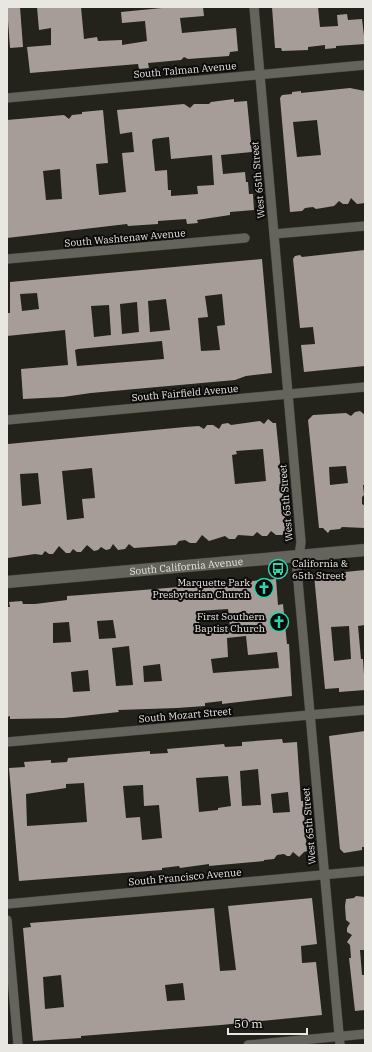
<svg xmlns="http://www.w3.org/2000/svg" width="372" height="1052" font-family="'IBM Plex Serif',serif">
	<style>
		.building { fill: #a69d99; fill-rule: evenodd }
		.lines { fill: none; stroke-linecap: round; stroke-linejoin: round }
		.minor-casing { stroke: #41403b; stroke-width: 10 }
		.tertiary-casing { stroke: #41403b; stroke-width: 13 }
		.minor { stroke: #65645c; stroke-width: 9 }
		.tertiary { stroke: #65645c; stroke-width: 12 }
		.labels { text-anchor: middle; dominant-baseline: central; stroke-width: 4; stroke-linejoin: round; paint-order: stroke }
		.street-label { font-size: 10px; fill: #e8e7e2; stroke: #0c0b09 }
		.poi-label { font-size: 10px; fill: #e8e7e2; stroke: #0c0b09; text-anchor: end }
	</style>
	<rect width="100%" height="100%" fill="#23221b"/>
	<!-- building -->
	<g class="building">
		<polygon points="7,7 20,7 23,47 10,48"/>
		<polygon points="37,7 81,7 84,39 97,37 98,41 122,40 122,45 147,41 145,21 122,23 121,12 172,7 203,7 204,16 180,18 182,33 236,28 238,51 230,52 229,56 188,59 184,57 181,60 148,63 149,68 139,69 138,64 30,73 27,47 51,45 51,28 39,30"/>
		<polygon points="272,7 318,7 320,27 338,26 337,15 347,14 348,20 362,19 365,44 336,46 336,48 325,49 325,45 308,47 308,50 282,51 281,48 275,48"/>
		<path d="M350 88 365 91V203L357 204 351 198 348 204H343L339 201 334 206 316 209 313 207 305 208 302 211 290 212 280 98 282 95 292 94V92L301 91V93ZM317 120 321 155 297 157 293 122Z"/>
		<path d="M234 99V102L247 101 252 152 221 155 223 174 245 172 246 182H248L249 194H253L254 210 230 212V215L197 220 198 223 187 224 186 219 158 221V224L128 226 127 224 7 238V120L64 115 69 119 72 115 82 114V112L103 110 108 163 96 164 99 195 126 192 122 153 134 152 132 132 120 134 117 110 184 104 190 108 194 104H209L211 102ZM169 137 171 159 212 155 214 185 197 186 198 194 171 196V190H168L167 170 155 171 152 141 153 139ZM60 169 62 199 46 200 43 171Z"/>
		<polygon points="365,250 365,366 304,372 301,345 315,344 313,327 300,328 293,259 295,256 300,255 302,257"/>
		<path d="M262 259 272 373 246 376 235 380 91 393 63 397 23 399 21 369 68 365 65 330 7 336V313H10V282ZM37 293 39 309 22 311 20 294ZM222 294 225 325 217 326 220 350 201 351 198 318 208 317 205 296ZM166 299 170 330 150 332 148 301ZM137 302 139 332 122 334 120 304ZM109 305 111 335 94 337 91 306ZM162 341 164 359 77 366 75 350 78 349Z"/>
		<path d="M360 411 365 415V485H363L364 495 362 497V504L365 506V528L342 527 340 529 330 530 328 533 323 528H319L308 420 313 415 346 413 351 416 355 412ZM346 466 348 483 330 485 329 467Z"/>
		<path d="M268 419 273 423H276L287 531 282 535H276L271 531 267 536H262L257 532 253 536 238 535 235 539H229L225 536 209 541 202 535 196 543H190L185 540 179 541 176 545 134 548 129 544 125 549 118 550 113 544 110 549 106 550 101 547 98 550 94 551 87 545 81 552H77L73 549 70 553H66L59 546 53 554H49L45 551 42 555 35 554 8 558 7 556 8 444 185 427 199 426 204 429 207 425H213L219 429 222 424 228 423 231 425 260 421 264 424ZM263 449 266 481 235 484 232 455 237 454 236 451ZM92 468 95 498 82 499 84 518 67 520 62 471ZM38 473 41 504 22 506 20 474Z"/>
		<path d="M365 570V625L358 626 361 659H363L365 690 339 692V688L325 689 314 575ZM349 626 351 659 334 661 331 627Z"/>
		<path d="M276 579 278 605 283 604 287 644H289L292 696 222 704V701L205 703V706L177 708 118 710 119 712 64 718 10 719V716L7 717V607H10L9 602 22 601 23 604H35L67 600V596L81 595ZM228 609 230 627 200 629 198 611ZM113 620 116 638 99 639 97 621ZM69 622 71 642 53 643V623ZM246 636 248 655 277 652 279 668 213 673 211 659 228 657 227 638ZM129 646 133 685 116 686 112 648ZM160 664 162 681 144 682 143 666ZM88 670 90 691 73 692 71 672Z"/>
		<polygon points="365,731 365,847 362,847 362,850 344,853 340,849 329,736"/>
		<path d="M282 739 283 743 297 742 301 801H303L307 851 304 852 299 857 293 852 290 856H287L284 854 277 855 274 859 264 860V861L209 866V864L180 868 179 866 162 868V870L19 881 9 768 25 767 24 762 51 760V763L67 762 68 758 150 751V754L168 753 167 749 224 744 225 747 242 746V742ZM258 769 261 805 242 806 240 771ZM228 776 231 806 218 808V810L199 812 196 778ZM84 783 87 822 27 826 26 794 66 788V784ZM143 785 144 806 159 805 162 838 142 840 140 817 126 818 123 786ZM288 792 290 812 273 813 271 794Z"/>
		<polygon points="356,896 365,897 365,950 360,950 362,975 365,975 365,1010 355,1011 349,958 351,958 350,945 347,942 352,935 347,932 347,928 350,923 346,920 345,906 346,899 354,898"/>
		<path d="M312 898 317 944 301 946 302 963 316 962 322 1015 221 1025 81 1036V1038L33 1041 23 928 31 927 30 923 214 908 220 971 236 970 228 906ZM61 975 64 1007 45 1009 43 977ZM183 983 185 1000 167 1001 165 985Z"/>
	</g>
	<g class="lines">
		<defs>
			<g id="minor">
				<polyline points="254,7 301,542 297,570 340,1045"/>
				<polyline points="7,98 365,65"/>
				<polyline points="274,234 365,226"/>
				<polyline points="7,259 245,238"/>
				<polyline points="7,420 365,387"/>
				<polyline points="7,742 365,710"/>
				<polyline points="7,904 365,871"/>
				<polyline points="7,920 18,1045"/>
				<polyline points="248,1045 365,1034"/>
			</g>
			<g id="tertiary">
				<path id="s1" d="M7 582 365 550"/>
			</g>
		</defs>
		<!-- minor casing -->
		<use href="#minor" class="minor-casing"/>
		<!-- tertiary casing -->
		<use href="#tertiary" class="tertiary-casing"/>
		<!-- minor -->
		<use href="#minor" class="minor"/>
		<!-- tertiary -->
		<use href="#tertiary" class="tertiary"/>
	</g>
	<!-- icons -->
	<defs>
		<symbol id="bus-ring" viewBox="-11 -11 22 22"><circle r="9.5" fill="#0c0b09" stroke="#2cd5ab" stroke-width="1.5"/><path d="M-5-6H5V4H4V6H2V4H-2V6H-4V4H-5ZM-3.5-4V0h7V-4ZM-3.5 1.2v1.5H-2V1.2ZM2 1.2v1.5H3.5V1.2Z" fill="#2cd5ab"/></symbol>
		<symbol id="church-ring" viewBox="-11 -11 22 22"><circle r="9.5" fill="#0c0b09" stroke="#2cd5ab" stroke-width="1.5"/><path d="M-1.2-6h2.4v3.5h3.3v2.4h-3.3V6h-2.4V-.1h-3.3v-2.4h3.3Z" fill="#2cd5ab"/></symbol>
	</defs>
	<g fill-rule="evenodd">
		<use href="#bus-ring" x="267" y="558" width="22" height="22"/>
		<use href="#church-ring" x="253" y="577" width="22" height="22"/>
		<use href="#church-ring" x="268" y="611" width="22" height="22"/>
	</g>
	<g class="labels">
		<!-- street labels -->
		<g class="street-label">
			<text transform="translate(185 70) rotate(-5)">South Talman Avenue</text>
			<text transform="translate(258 180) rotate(-95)">West 65th Street</text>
			<text transform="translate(125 238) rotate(-5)">South Washtenaw Avenue</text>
			<text transform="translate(185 393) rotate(-5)">South Fairfield Avenue</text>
			<text transform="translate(286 503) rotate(-95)">West 65th Street</text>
			<text stroke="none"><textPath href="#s1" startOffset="180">South California Avenue</textPath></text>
			<text transform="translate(185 715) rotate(-5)">South Mozart Street</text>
			<text transform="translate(309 826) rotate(-95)">West 65th Street</text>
			<text transform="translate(185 877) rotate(-5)">South Francisco Avenue</text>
		</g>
		<!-- poi labels -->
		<g class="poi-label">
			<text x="292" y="563" text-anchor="start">California &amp;<tspan x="292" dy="12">65th Street</tspan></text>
			<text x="250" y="582">Marquette Park<tspan x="250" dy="12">Presbyterian Church</tspan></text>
			<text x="265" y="616">First Southern<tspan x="265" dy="12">Baptist Church</tspan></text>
		</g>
	</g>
	<!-- border -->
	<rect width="372" height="1052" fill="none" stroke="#e8e7e2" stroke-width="16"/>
	<!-- scale -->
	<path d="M228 1028v6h79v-6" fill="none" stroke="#e8e7e2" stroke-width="2"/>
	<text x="234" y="1028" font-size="12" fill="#e8e7e2" stroke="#0c0b09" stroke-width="3" paint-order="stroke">50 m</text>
</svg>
